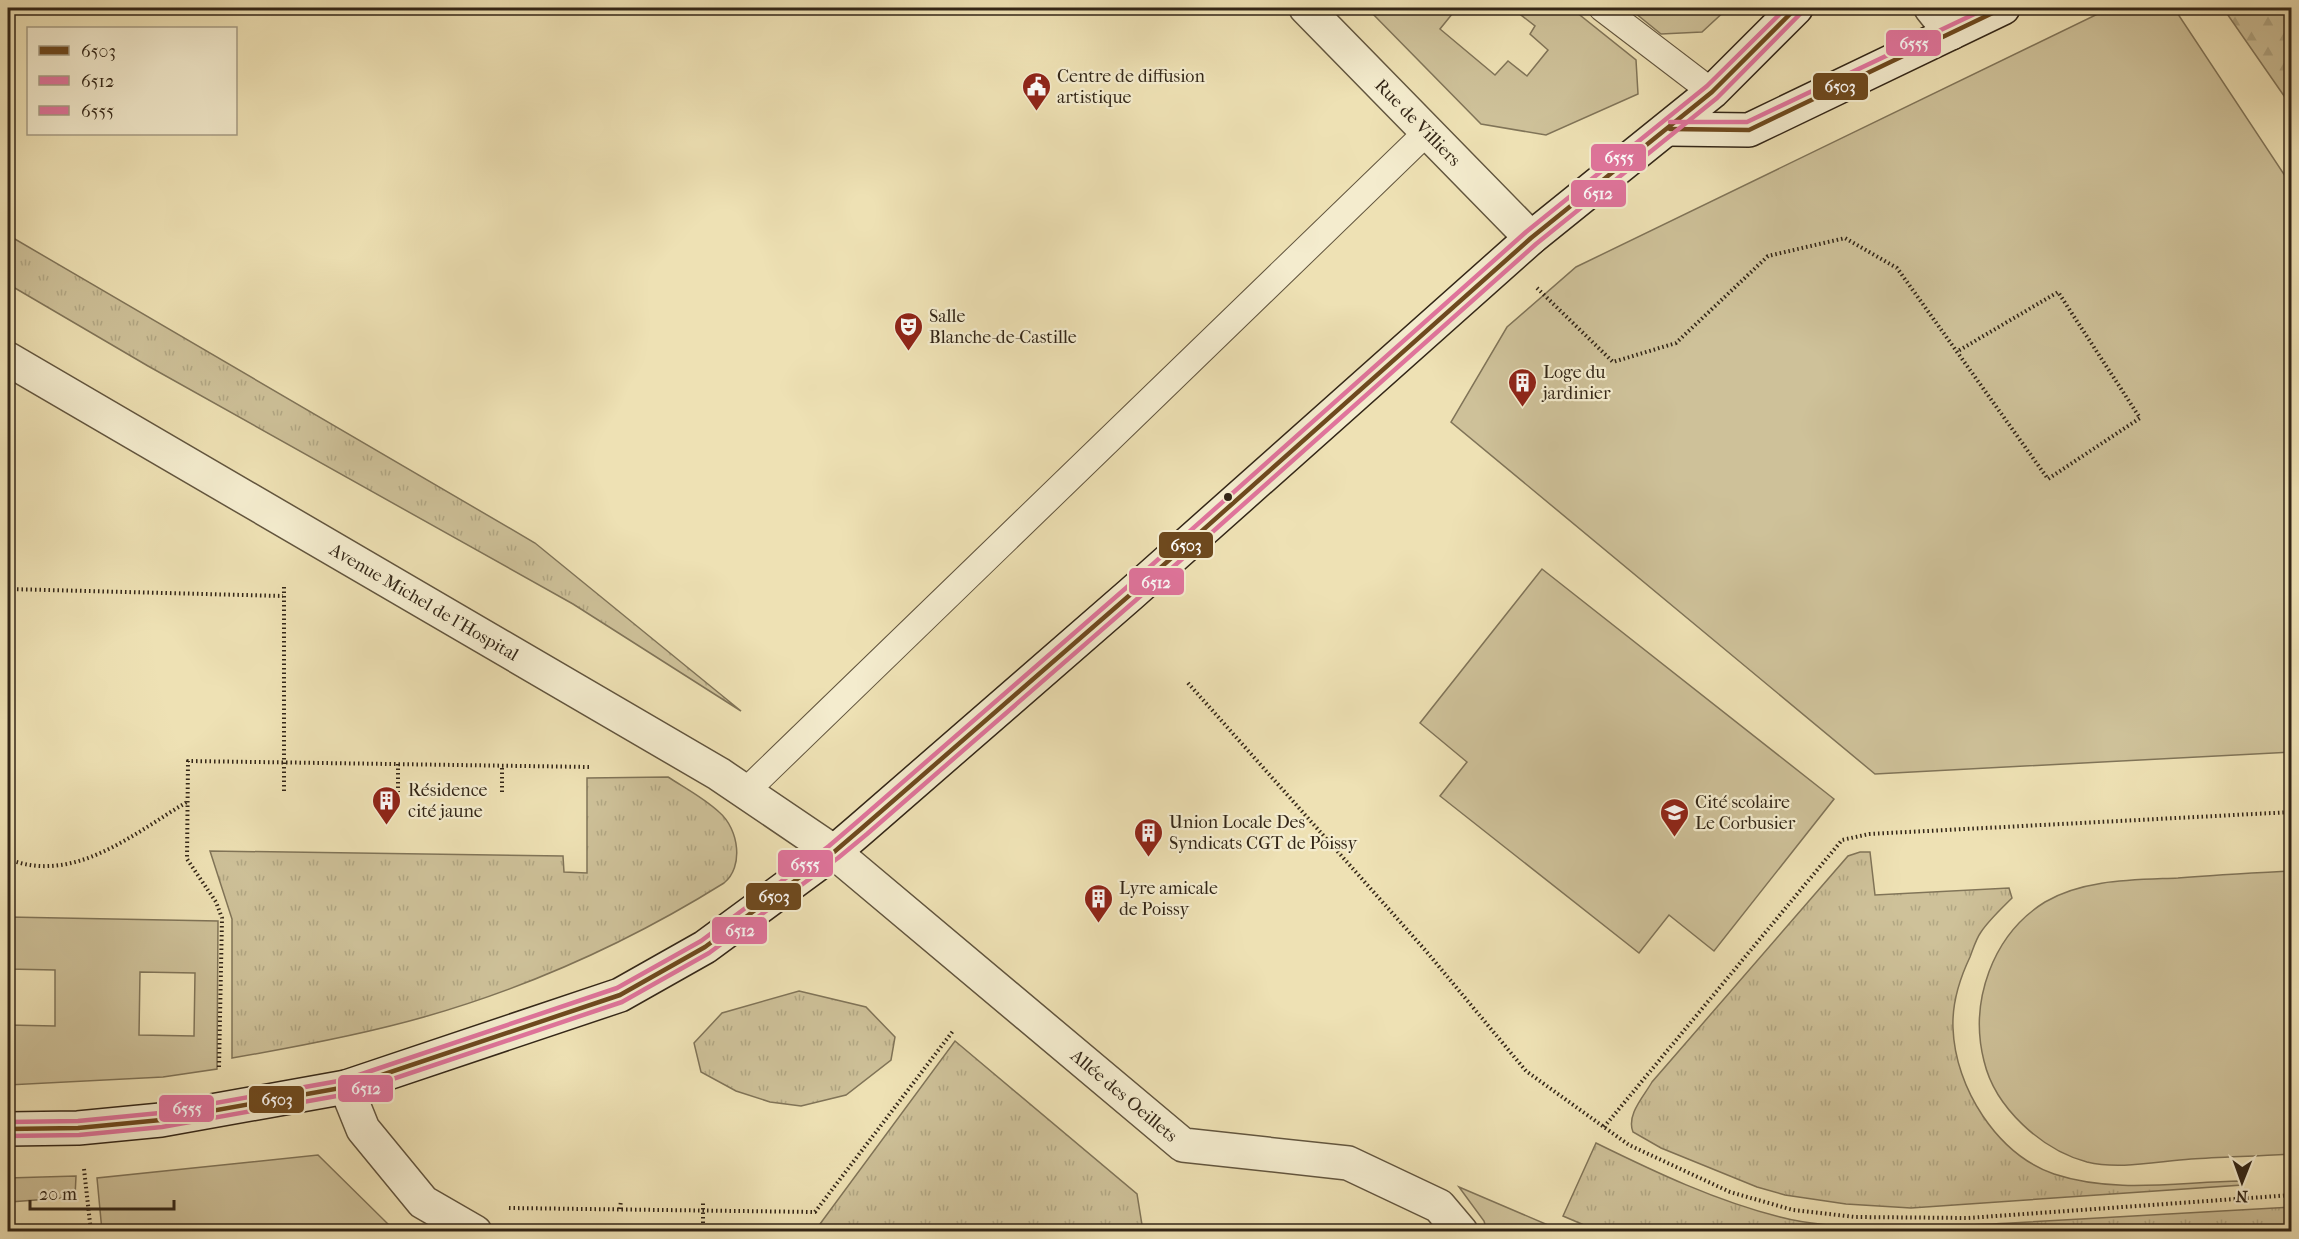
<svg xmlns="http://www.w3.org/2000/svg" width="2299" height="1239" font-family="'IM FELL French Canon',serif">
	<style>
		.grass { fill: url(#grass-tufts); stroke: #807458; stroke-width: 1.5 }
		.forest { fill: url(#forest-firs); stroke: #807458; stroke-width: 1.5 }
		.garden { fill: #cec199; stroke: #807458; stroke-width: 1.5; fill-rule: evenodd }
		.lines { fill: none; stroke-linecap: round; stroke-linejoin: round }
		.lane-casing { stroke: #62553e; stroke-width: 28 }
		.street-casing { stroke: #62553e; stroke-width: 36 }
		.secondary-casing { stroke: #332617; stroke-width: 36 }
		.path { stroke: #332617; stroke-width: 4; stroke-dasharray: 1.5 3; stroke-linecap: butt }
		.lane { stroke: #f4ecce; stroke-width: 26 }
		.street { stroke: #f4ecce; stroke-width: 33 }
		.secondary { stroke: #f4ecce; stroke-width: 33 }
		.bus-1-casing { stroke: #f4ecce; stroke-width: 9 }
		.bus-2-casing { stroke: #f4ecce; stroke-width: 9 }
		.bus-3-casing { stroke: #f4ecce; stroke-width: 9 }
		.bus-1 { stroke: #6e491e; stroke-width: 4.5 }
		.bus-2 { stroke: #e0749c; stroke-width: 4.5 }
		.bus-3 { stroke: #e0749c; stroke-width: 4.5 }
		.bus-dot { fill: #332617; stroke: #f4ecce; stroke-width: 2 }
		.labels { text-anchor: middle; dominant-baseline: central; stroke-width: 4.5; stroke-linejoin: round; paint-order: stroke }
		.poi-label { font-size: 18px; fill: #332617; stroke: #f4ecce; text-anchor: start }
		.street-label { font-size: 18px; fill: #332617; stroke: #f4ecce }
		.line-badge { stroke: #f4ecce; stroke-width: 2 }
		.badge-label { font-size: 16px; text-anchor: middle; font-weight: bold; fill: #fff }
	</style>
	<defs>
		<pattern id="grass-tufts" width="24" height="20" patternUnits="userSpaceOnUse" patternTransform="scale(1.5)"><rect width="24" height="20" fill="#cec199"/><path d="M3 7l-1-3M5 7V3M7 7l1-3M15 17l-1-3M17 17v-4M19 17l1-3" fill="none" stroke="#b1a683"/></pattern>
		<pattern id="forest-firs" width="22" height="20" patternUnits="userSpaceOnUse" patternTransform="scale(1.5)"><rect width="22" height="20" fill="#cec199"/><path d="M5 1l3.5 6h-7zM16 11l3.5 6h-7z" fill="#b1a683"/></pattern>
	</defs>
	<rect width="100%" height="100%" fill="#eee1b4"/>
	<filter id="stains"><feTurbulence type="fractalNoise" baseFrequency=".00333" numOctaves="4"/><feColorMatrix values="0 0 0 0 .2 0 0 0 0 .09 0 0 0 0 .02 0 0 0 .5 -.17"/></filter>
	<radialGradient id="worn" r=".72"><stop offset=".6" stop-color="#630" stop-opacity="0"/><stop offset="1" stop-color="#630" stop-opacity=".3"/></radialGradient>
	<!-- grass -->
	<g class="grass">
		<polygon points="8,235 535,543 741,711 573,604 148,366 8,284"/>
		<path d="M668 777C685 788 704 798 719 812 739 829 744 867 724 883 631 941 529 987 424 1017 361 1035 296 1047 232 1058V919L210 851 563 856 564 872 587 873V778Z"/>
		<path d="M1860 852H1870L1875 895 2009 888 2012 898C2001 909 1989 920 1981 932 1976 939 1973 949 1970 957 1960 978 1952 1004 1953 1028 1955 1088 1997 1154 2054 1174 2115 1194 2178 1182 2240 1181L2242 1185 1911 1208 1846 1204 1785 1195 1757 1187 1661 1148 1633 1132C1626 1115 1644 1096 1652 1082L1848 856Z"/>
		<polygon points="799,991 866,1007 895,1037 891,1060 846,1095 801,1106 770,1102 736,1091 701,1072 694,1043 722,1013"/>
		<polygon points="955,1041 1137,1194 1143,1231 817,1228"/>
		<path d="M1596 1143C1655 1172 1716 1201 1780 1217 1845 1234 1944 1226 2011 1223 2104 1218 2198 1212 2291 1207V1231H1598L1563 1216Z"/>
	</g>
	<!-- forest -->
	<polygon class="forest" points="2223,8 2291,8 2291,106"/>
	<!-- garden -->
	<g class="garden">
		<polygon points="1367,8 1457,8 1440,29 1495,75 1508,61 1527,76 1548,50 1530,34 1535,26 1512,8 1571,8 1636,60 1638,94 1546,135 1481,124"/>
		<polygon points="1629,8 1728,8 1702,32 1661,34"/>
		<polygon points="2110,8 2174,8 2291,185 2291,752 1875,774 1451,422 1507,327 1576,267"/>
		<polygon points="1542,569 1834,799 1714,951 1669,915 1639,953 1440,796 1467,762 1420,723"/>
		<path d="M2291 871V1154C2258 1156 2225 1157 2191 1159 2159 1161 2120 1170 2087 1162 2042 1150 1995 1108 1984 1061 1969 1002 1992 935 2045 902 2084 879 2134 880 2178 878 2216 875 2254 873 2291 871Z"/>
		<path d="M8 917 218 921 217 1069 163 1077 8 1085V1025L55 1026V970L8 969ZM140 972 195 973 194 1036 139 1035Z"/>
		<polygon points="318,1155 388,1224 388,1231 102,1231 97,1178"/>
		<polygon points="76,1176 75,1197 10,1202 12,1231 8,1231 8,1178"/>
		<polygon points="1459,1187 1562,1231 1487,1231 1484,1221"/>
	</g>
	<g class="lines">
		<defs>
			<g id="lane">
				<polyline points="1602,8 1712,92"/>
				<polyline points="745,792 1426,133"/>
			</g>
			<g id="street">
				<path id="s1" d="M1306 8 1531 238"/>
				<polyline points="1931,8 1951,33"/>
				<path id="s2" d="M8 359 719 774 834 852 1183 1145 1348 1163 1439 1206 1461 1232"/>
				<polyline points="346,1087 363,1129 423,1202 475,1232"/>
			</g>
			<g id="secondary">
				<polyline points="1670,129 1749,130 2003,8"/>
				<polyline points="8,1129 78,1128 161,1120 346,1087 620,995 705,947 834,852 862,828 1131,594 1531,238 1712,92 1796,8"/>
			</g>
		</defs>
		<!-- lane casing -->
		<use href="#lane" class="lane-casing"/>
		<!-- street casing -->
		<use href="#street" class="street-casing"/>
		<!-- secondary casing -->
		<use href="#secondary" class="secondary-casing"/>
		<!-- path -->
		<g class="path">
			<polyline points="1537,288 1613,362 1676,343 1768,256 1845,238 1897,268 2048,479 2140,418 2058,292 1958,351"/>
			<polyline points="8,429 10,429"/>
			<polyline points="284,587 284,791"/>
			<polyline points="8,589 283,596"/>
			<polyline points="1188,683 1426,951 1526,1071 1629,1145 1730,1192 1793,1210 1855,1217 1968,1218 2292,1195"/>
			<polyline points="398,764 398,792"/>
			<polyline points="502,792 502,766"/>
			<path d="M8 859C74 885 133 834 187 802"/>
			<polyline points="219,1067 222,918 216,902 187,859 188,761 591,767"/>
			<polyline points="1604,1127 1842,840 1869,834 2292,812"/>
			<polyline points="84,1169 91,1232"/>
			<polyline points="509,1208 815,1212 953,1031"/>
			<polyline points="620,1209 621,1200"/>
			<polyline points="703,1232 703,1202"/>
		</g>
		<!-- lane -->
		<use href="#lane" class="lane"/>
		<!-- street -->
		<use href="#street" class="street"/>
		<!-- secondary -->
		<use href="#secondary" class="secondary"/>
		<defs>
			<g id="bus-1">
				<polyline points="1670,129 1749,130 2003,8"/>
				<polyline points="8,1129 78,1128 161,1120 346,1087 620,995 705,947 834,852 862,828 1131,594 1531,238 1712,92 1796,8"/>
			</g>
			<polyline id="bus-2" points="8,1136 79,1135 162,1127 348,1094 622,1002 709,953 838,858 867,834 1136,600 1536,244 1717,98 1801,13"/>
			<g id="bus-3">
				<polyline points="1670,122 1747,122 1987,8"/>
				<polyline points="8,1122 78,1121 160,1113 344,1080 617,988 701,941 829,846 857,822 1126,588 1526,232 1707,86 1786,8"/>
			</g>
		</defs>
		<!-- bus-1 casing -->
		<use href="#bus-1" class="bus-1-casing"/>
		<!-- bus-2 casing -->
		<use href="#bus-2" class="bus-2-casing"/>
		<!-- bus-3 casing -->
		<use href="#bus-3" class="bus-3-casing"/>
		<!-- bus-1 -->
		<use href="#bus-1" class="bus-1"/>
		<!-- bus-2 -->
		<use href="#bus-2" class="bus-2"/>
		<!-- bus-3 -->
		<use href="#bus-3" class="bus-3"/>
	</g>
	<!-- icons -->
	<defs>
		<symbol id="civic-pin" viewBox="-11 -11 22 30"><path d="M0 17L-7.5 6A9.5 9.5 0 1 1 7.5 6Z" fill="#8f2418" stroke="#f4ecce"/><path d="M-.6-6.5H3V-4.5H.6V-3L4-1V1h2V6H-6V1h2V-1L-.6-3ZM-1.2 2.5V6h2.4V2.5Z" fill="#fff"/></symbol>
		<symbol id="theatre-pin" viewBox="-11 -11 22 30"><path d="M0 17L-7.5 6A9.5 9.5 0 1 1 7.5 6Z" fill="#8f2418" stroke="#f4ecce"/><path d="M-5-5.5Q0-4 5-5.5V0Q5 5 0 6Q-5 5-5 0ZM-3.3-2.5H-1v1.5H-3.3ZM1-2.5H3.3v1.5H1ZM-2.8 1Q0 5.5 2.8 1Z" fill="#fff"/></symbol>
		<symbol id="building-pin" viewBox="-11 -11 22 30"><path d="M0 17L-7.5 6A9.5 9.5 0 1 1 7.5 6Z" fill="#8f2418" stroke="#f4ecce"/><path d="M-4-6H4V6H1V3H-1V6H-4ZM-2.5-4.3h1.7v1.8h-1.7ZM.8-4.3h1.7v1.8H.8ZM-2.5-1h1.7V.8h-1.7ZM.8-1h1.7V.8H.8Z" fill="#fff"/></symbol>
		<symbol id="school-pin" viewBox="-11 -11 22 30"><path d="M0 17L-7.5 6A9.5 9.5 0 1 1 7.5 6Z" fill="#8f2418" stroke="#f4ecce"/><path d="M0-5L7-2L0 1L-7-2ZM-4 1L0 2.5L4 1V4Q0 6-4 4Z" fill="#fff"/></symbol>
	</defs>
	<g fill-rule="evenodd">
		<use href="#civic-pin" x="1020" y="70" width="33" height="45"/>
		<use href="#theatre-pin" x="892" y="310" width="33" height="45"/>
		<use href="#building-pin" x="1506" y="366" width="33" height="45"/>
		<use href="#building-pin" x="370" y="784" width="33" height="45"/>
		<use href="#school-pin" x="1658" y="796" width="33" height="45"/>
		<use href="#building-pin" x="1132" y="816" width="33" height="45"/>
		<use href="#building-pin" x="1082" y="882" width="33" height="45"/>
	</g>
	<!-- markers -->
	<circle class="bus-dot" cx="1228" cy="497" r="5"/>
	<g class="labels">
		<!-- poi labels -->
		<g class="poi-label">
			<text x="1057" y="76">Centre de diffusion<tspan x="1057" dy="21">artistique</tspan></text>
			<text x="929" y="316">Salle<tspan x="929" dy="21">Blanche-de-Castille</tspan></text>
			<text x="1543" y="372">Loge du<tspan x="1543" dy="21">jardinier</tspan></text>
			<text x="408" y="790">Résidence<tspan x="408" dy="21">cité jaune</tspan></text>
			<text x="1695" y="802">Cité scolaire<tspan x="1695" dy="21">Le Corbusier</tspan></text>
			<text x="1169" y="822">Union Locale Des<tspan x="1169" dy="21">Syndicats CGT de Poissy</tspan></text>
			<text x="1119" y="888">Lyre amicale<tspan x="1119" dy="21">de Poissy</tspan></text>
		</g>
		<!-- street labels -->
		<g class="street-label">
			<text stroke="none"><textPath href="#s1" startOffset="160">Rue de Villiers</textPath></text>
			<text stroke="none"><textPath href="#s2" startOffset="482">Avenue Michel de l'Hospital</textPath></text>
			<text stroke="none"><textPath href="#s2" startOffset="1341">Allée des Oeillets</textPath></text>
		</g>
	</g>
	<g class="line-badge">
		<rect x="1885" y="29" width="57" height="28" rx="6" fill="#e0749c"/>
		<rect x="1812" y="72" width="57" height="29" rx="6" fill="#6e491e"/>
		<rect x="1590" y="143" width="57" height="29" rx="6" fill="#e0749c"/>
		<rect x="1570" y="179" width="57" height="29" rx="6" fill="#e0749c"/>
		<rect x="1158" y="531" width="56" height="28" rx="6" fill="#6e491e"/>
		<rect x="1128" y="567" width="57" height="29" rx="6" fill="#e0749c"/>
		<rect x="777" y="849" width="57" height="29" rx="6" fill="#e0749c"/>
		<rect x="745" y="882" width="57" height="29" rx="6" fill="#6e491e"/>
		<rect x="711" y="916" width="57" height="29" rx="6" fill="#e0749c"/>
		<rect x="337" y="1074" width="57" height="29" rx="6" fill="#e0749c"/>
		<rect x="248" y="1085" width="57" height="29" rx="6" fill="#6e491e"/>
		<rect x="158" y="1094" width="57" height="29" rx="6" fill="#e0749c"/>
	</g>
	<g class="badge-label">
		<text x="1914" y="49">6555</text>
		<text x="1840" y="92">6503</text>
		<text x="1619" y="163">6555</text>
		<text x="1598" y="199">6512</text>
		<text x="1186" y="551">6503</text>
		<text x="1156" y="588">6512</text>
		<text x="805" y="870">6555</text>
		<text x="774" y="902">6503</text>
		<text x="740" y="936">6512</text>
		<text x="366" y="1094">6512</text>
		<text x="277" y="1105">6503</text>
		<text x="187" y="1114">6555</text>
	</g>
	<!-- margin -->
	<rect width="2299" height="1239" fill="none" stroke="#eee1b4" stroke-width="30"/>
	<rect x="9" y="9" width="2281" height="1221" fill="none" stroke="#332617" stroke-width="3"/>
	<rect x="15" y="15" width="2269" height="1209" fill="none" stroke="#332617" stroke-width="1.5"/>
	<!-- legend -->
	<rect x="27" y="27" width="210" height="108" fill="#f4ecce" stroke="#a79d85" stroke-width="1.5"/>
	<rect x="39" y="46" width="30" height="9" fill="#6e491e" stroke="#a79d85" stroke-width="1.5"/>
	<text x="81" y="57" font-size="18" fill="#332617">6503</text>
	<rect x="39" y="76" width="30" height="9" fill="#e0749c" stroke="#a79d85" stroke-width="1.5"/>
	<text x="81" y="87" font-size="18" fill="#332617">6512</text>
	<rect x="39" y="106" width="30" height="9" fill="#e0749c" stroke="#a79d85" stroke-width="1.5"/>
	<text x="81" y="117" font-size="18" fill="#332617">6555</text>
	<!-- north arrow -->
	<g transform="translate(2242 1182) rotate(181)" stroke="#f4ecce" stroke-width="4.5" paint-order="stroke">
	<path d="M0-4.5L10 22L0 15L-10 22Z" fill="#332617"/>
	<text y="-9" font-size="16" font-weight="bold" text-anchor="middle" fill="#332617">N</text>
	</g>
	<!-- scale -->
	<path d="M30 1200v9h144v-9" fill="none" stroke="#332617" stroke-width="3"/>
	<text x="39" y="1200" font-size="18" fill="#332617" stroke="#f4ecce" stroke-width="4.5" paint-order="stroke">20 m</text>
	<rect width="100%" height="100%" filter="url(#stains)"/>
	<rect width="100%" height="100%" fill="url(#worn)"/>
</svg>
